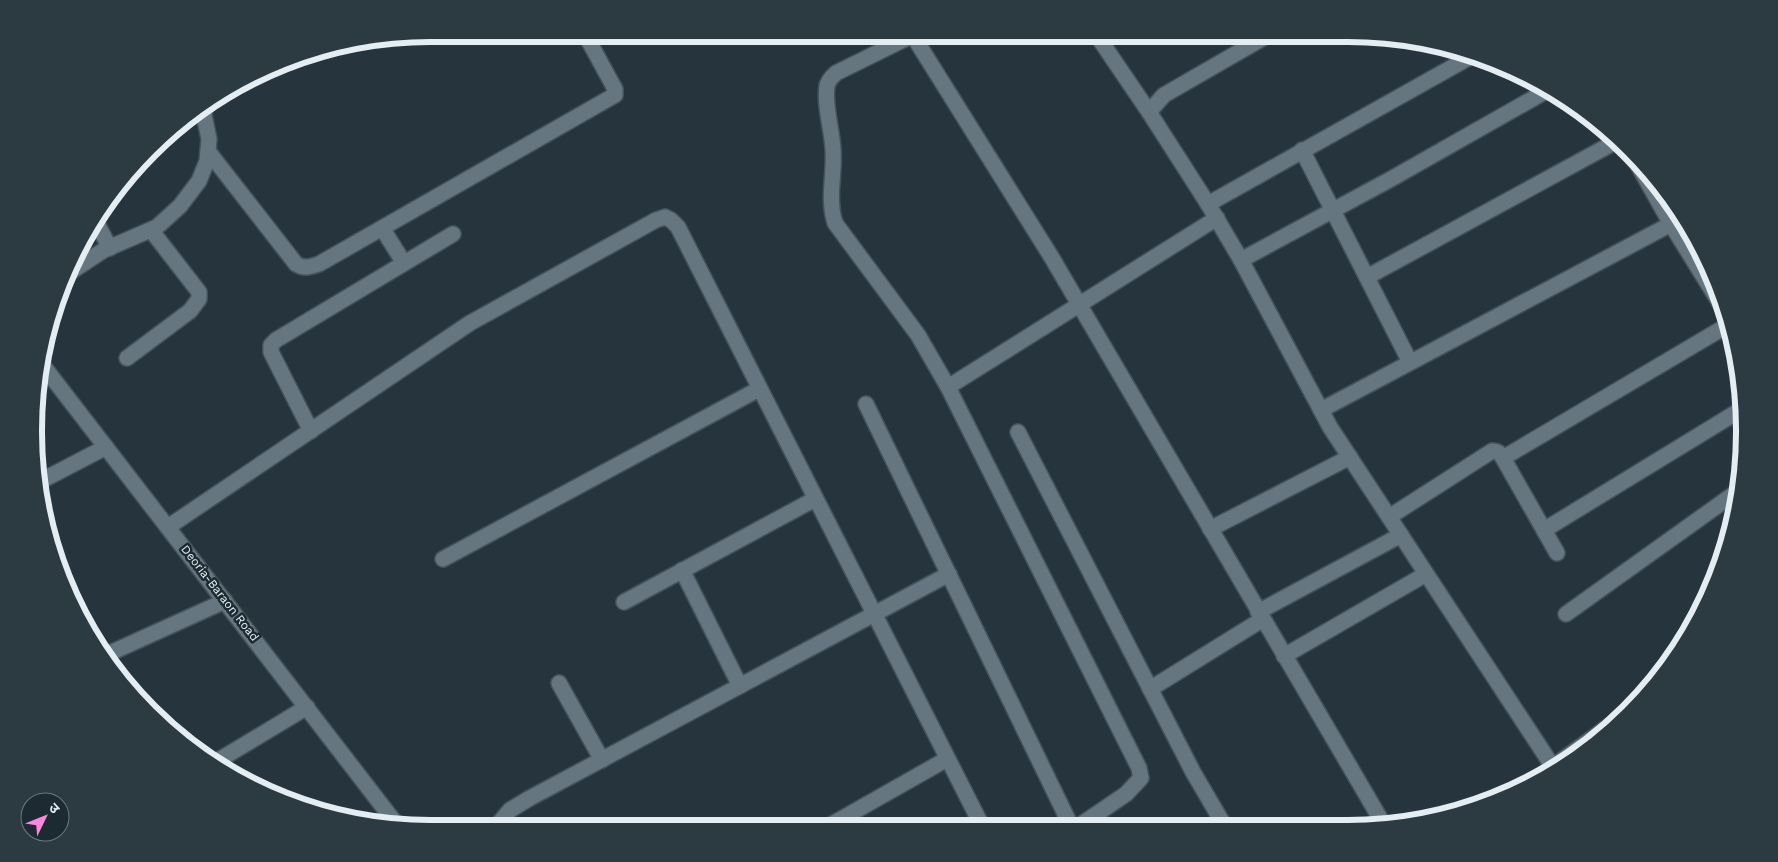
<svg xmlns="http://www.w3.org/2000/svg" width="1778" height="862" font-family="'Work Sans','Noto Sans Devanagari',sans-serif">
	<style>
		.lines { fill: none; stroke-linecap: round; stroke-linejoin: round }
		.minor-casing { stroke: #465259; stroke-width: 18 }
		.minor { stroke: #667680; stroke-width: 15 }
		.labels { text-anchor: middle; dominant-baseline: central; stroke-width: 5; stroke-linejoin: round; paint-order: stroke }
		.street-label { font-size: 12px; fill: #e4edf2; stroke: #1c2a32 }
		.rim { fill: none; stroke: #e4edf2; stroke-width: 6 }
	</style>
	<rect width="100%" height="100%" fill="#26343d"/>
	<g class="lines">
		<defs>
			<g id="minor">
				<polyline points="912,34 1052,258 1384,825"/>
				<polyline points="1096,34 1149,112 1208,204 1241,260 1330,427 1553,767"/>
				<path d="M913 35 836 73C832 77 828 80 827 86 824 105 832 130 833 149 835 174 827 198 835 223L918 335 948 387 1139 768 1141 778 1126 794 1079 826"/>
				<polyline points="1149,112 1164,95 1270,34"/>
				<polyline points="1302,150 1410,362"/>
				<path d="M208 151 296 264C304 269 310 267 319 264L615 95V89L585 34"/>
				<polyline points="1633,156 1671,224 1723,308"/>
				<polyline points="1208,204 1472,56"/>
				<polyline points="95,220 110,248"/>
				<polyline points="382,228 404,263"/>
				<polyline points="1241,260 1391,179 1548,90"/>
				<polyline points="66,275 104,250 157,227 180,206 199,181 207,161 209,139 204,115 205,107"/>
				<polyline points="1367,277 1617,141"/>
				<polyline points="127,358 190,311 199,299 199,292 151,230"/>
				<polyline points="41,363 397,825"/>
				<polyline points="948,387 1217,218"/>
				<polyline points="866,404 1071,826"/>
				<polyline points="1321,410 1671,224"/>
				<polyline points="311,431 271,352 271,345 276,340 453,234"/>
				<polyline points="1018,432 1193,772 1224,825"/>
				<polyline points="1503,458 1728,325"/>
				<polyline points="37,483 106,447"/>
				<path d="M1389 517 1492 451C1498 451 1500 453 1503 458L1557 553"/>
				<polyline points="168,527 470,323 656,220 665,217 671,220 678,227 982,826"/>
				<polyline points="1210,529 1350,457"/>
				<polyline points="1544,530 1742,409"/>
				<polyline points="443,559 759,389"/>
				<polyline points="682,570 740,686"/>
				<polyline points="624,602 815,499"/>
				<polyline points="1258,612 1401,535"/>
				<polyline points="1566,614 1738,491"/>
				<polyline points="108,654 225,601"/>
				<polyline points="1284,656 1426,574"/>
				<polyline points="559,683 602,760"/>
				<polyline points="1150,689 1263,619"/>
				<polyline points="214,763 307,707"/>
				<polyline points="1554,766 1609,726"/>
				<polyline points="827,827 947,759"/>
				<polyline points="495,828 510,810 530,798 949,574"/>
			</g>
		</defs>
		<!-- minor casing -->
		<use href="#minor" class="minor-casing"/>
		<!-- minor -->
		<use href="#minor" class="minor"/>
	</g>
	<g class="labels">
		<!-- street labels -->
		<g class="street-label">
			<text transform="translate(220 593) rotate(52)">Deoria-Baraon Road</text>
		</g>
	</g>
	<!-- crop -->
	<path d="M0 0H1778V862H0ZM430 42H1348A388 388 0 0 1 1736 430V432A388 388 0 0 1 1348 820H430A388 388 0 0 1 42 432V430A388 388 0 0 1 430 42Z" fill="#2c3a41" fill-rule="evenodd"/>
	<path class="rim" d="M430 42H1348A388 388 0 0 1 1736 430V432A388 388 0 0 1 1348 820H430A388 388 0 0 1 42 432V430A388 388 0 0 1 430 42Z"/>
	<!-- north arrow -->
	<g transform="translate(45 817) rotate(47)"><circle r="24" fill="#1c2a32" stroke="#6c787f"/>
	<path d="M0-4L9 19L0 12L-9 19Z" fill="#ff85df"/>
	<text y="-8" font-size="14" font-weight="bold" text-anchor="middle" fill="#e4edf2">उ</text>
	</g>
</svg>
